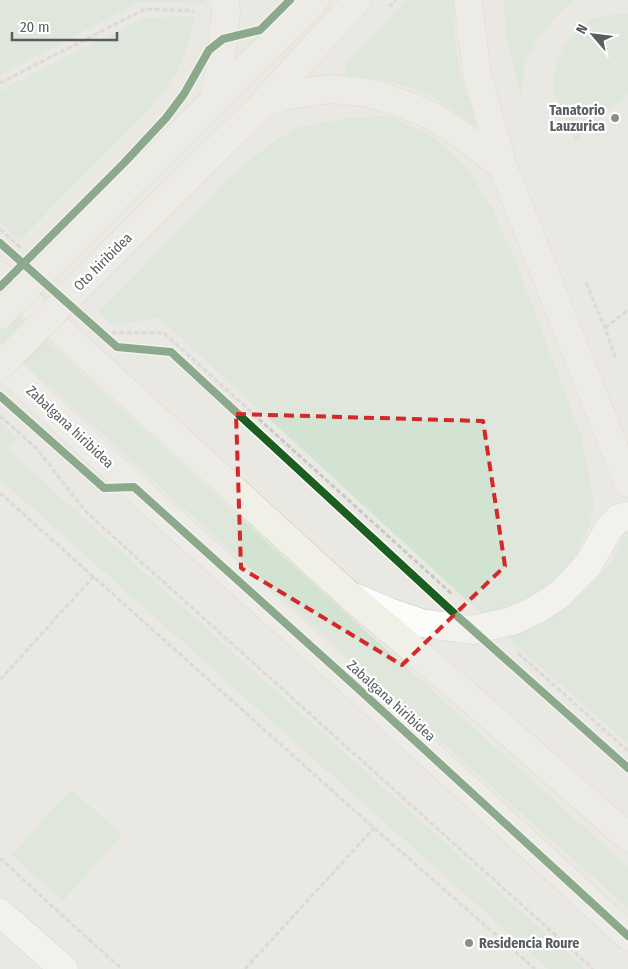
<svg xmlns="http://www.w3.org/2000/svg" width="628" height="969" font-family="'Fira Sans Condensed',sans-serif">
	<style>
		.green { fill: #d2e4d1 }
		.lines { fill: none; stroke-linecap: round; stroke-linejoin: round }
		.minor-casing { stroke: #c6c6c5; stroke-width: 29 }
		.primary-casing { stroke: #cec9b4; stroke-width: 29 }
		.path { stroke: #c7cac8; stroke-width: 3; stroke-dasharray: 5 2.5; stroke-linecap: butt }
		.minor { stroke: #fcfcfb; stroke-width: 28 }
		.primary { stroke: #f0f0e6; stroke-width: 28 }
		.primary-bridge-casing { stroke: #cec9b4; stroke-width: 29; stroke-linecap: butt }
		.primary-bridge { stroke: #f0f0e6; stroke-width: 28 }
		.cycleway-casing { stroke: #fff; stroke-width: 11 }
		.cycleway { stroke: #1b5e20; stroke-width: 8 }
		.marked { fill: none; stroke: #d62828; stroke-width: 4; stroke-dasharray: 10 6; stroke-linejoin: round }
		.poi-dot { fill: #8c8d8e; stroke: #fff; stroke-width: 2 }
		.labels { text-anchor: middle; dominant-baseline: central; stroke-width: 4.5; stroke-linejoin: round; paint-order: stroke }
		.poi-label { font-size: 14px; font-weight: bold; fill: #5a5c60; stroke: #fff; text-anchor: end }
		.street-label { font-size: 14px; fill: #5a5c60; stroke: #fff }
	</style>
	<rect width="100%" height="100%" fill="#e9e8e3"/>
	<!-- green -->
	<g class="green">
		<polygon points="0,0 205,0 206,3 140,2 0,74"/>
		<path d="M407 0H454C453 27 456 60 464 86 468 99 474 111 479 123L474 125 439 100 410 87 381 80 345 77 347 62Z"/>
		<path d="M503 0H575C557 12 536 39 527 60 523 70 522 87 521 98L508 46Z"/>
		<polygon points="622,13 628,14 628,94 575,142 554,90 556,62 566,42 590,20"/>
		<polygon points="195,16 187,47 177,72 153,105 19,241 0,222 0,91 143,18"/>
		<polygon points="388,116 432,136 466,167 491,207 514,257 581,436 594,503 589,525 576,556 559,577 535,596 509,609 483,615 159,318 113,325 99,312 232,175 274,141 300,127 350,118"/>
		<polygon points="0,299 286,559 628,867 628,908 416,719 0,341"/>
		<polygon points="0,421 17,438 8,450 585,969 549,969 0,479"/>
		<polygon points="628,530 628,744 507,637 527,629 546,619 583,593 611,562 618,549 624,534"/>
		<polygon points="71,789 122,835 63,901 12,855"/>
	</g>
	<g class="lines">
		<defs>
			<g id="minor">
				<polyline points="356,598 389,612 421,623 472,630 512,621 538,609 559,595 588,565 610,527 619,518 628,516"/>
				<polyline points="0,913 64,969"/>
			</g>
			<g id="primary">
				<polyline points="468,0 477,74 503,167 628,483"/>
				<polyline points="214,100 221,60 226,10 224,0"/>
				<polyline points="263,104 282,97 306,92 334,89 370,93 405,105 433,116 459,133 503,167"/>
				<polyline points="138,176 315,0"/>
				<polyline points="164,201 263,104 357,0"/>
				<polyline points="0,276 349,595 456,686 628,837"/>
				<polyline points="0,362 134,487 353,684 628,936"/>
			</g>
		</defs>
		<!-- minor casing -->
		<use href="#minor" class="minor-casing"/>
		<!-- primary casing -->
		<use href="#primary" class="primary-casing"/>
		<!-- path -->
		<g class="path">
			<polyline points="389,7 396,0"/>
			<polyline points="0,83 145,9 194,11"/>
			<polyline points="0,229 21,248"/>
			<polyline points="586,283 605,328 616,359"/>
			<polyline points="605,328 628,310"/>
			<polyline points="112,332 114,333 164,333 452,594"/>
			<polyline points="0,416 36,448 87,513 593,969"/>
			<polyline points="0,493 374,828 535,969"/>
			<polyline points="518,653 628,751"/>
			<polyline points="0,680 94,576"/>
			<polyline points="0,858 65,918 122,969"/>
			<polyline points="245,969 374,828"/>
		</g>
		<!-- minor -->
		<use href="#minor" class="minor"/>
		<!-- primary -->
		<use href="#primary" class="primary"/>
		<defs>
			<g id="primary-bridge">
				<polyline points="0,315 138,176"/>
				<polyline points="0,366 164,201"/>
			</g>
		</defs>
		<!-- primary-bridge casing -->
		<use href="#primary-bridge" class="primary-bridge-casing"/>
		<!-- primary-bridge -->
		<use href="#primary-bridge" class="primary-bridge"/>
		<defs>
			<g id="cycleway">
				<polyline points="0,243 117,347 171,352 456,615 628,768"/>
				<polyline points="0,287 125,162 166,118 184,94 209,50 223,39 260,30 290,0"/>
				<polyline points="0,396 104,488 134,487 353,684 628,936"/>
			</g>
		</defs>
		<!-- cycleway casing -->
		<use href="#cycleway" class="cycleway-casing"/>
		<!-- cycleway -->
		<use href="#cycleway" class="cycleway"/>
	</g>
	<!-- marked area -->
	<path d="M0 0H628V969H0ZM236 414 483 421 505 566 402 665 241 568Z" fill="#e9e8e3" fill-opacity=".55" fill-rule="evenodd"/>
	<path class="marked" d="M236 414 483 421 505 566 402 665 241 568Z"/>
	<!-- markers -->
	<g class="poi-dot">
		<circle cx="615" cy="118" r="5"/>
		<circle cx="469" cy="943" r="5"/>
	</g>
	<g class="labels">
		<!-- poi labels -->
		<g class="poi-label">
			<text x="605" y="110">Tanatorio<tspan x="605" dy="16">Lauzurica</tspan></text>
			<text x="479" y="943" text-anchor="start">Residencia Roure</text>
		</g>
		<!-- street labels -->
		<g class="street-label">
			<text transform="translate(103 262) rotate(-45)">Oto hiribidea</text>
			<text transform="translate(70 427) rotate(43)">Zabalgana hiribidea</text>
			<text transform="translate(391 701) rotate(42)">Zabalgana hiribidea</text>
		</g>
	</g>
	<!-- north arrow -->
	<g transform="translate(593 35) rotate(298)" stroke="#ffffff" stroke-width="4" paint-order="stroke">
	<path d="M0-4L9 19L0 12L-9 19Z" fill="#5a5c60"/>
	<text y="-8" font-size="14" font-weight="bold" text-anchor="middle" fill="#5a5c60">N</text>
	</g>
	<!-- scale -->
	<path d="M12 32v8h105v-8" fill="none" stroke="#5a5c60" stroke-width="2.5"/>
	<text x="20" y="32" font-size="15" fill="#5a5c60" stroke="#ffffff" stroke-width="4" paint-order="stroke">20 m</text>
</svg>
